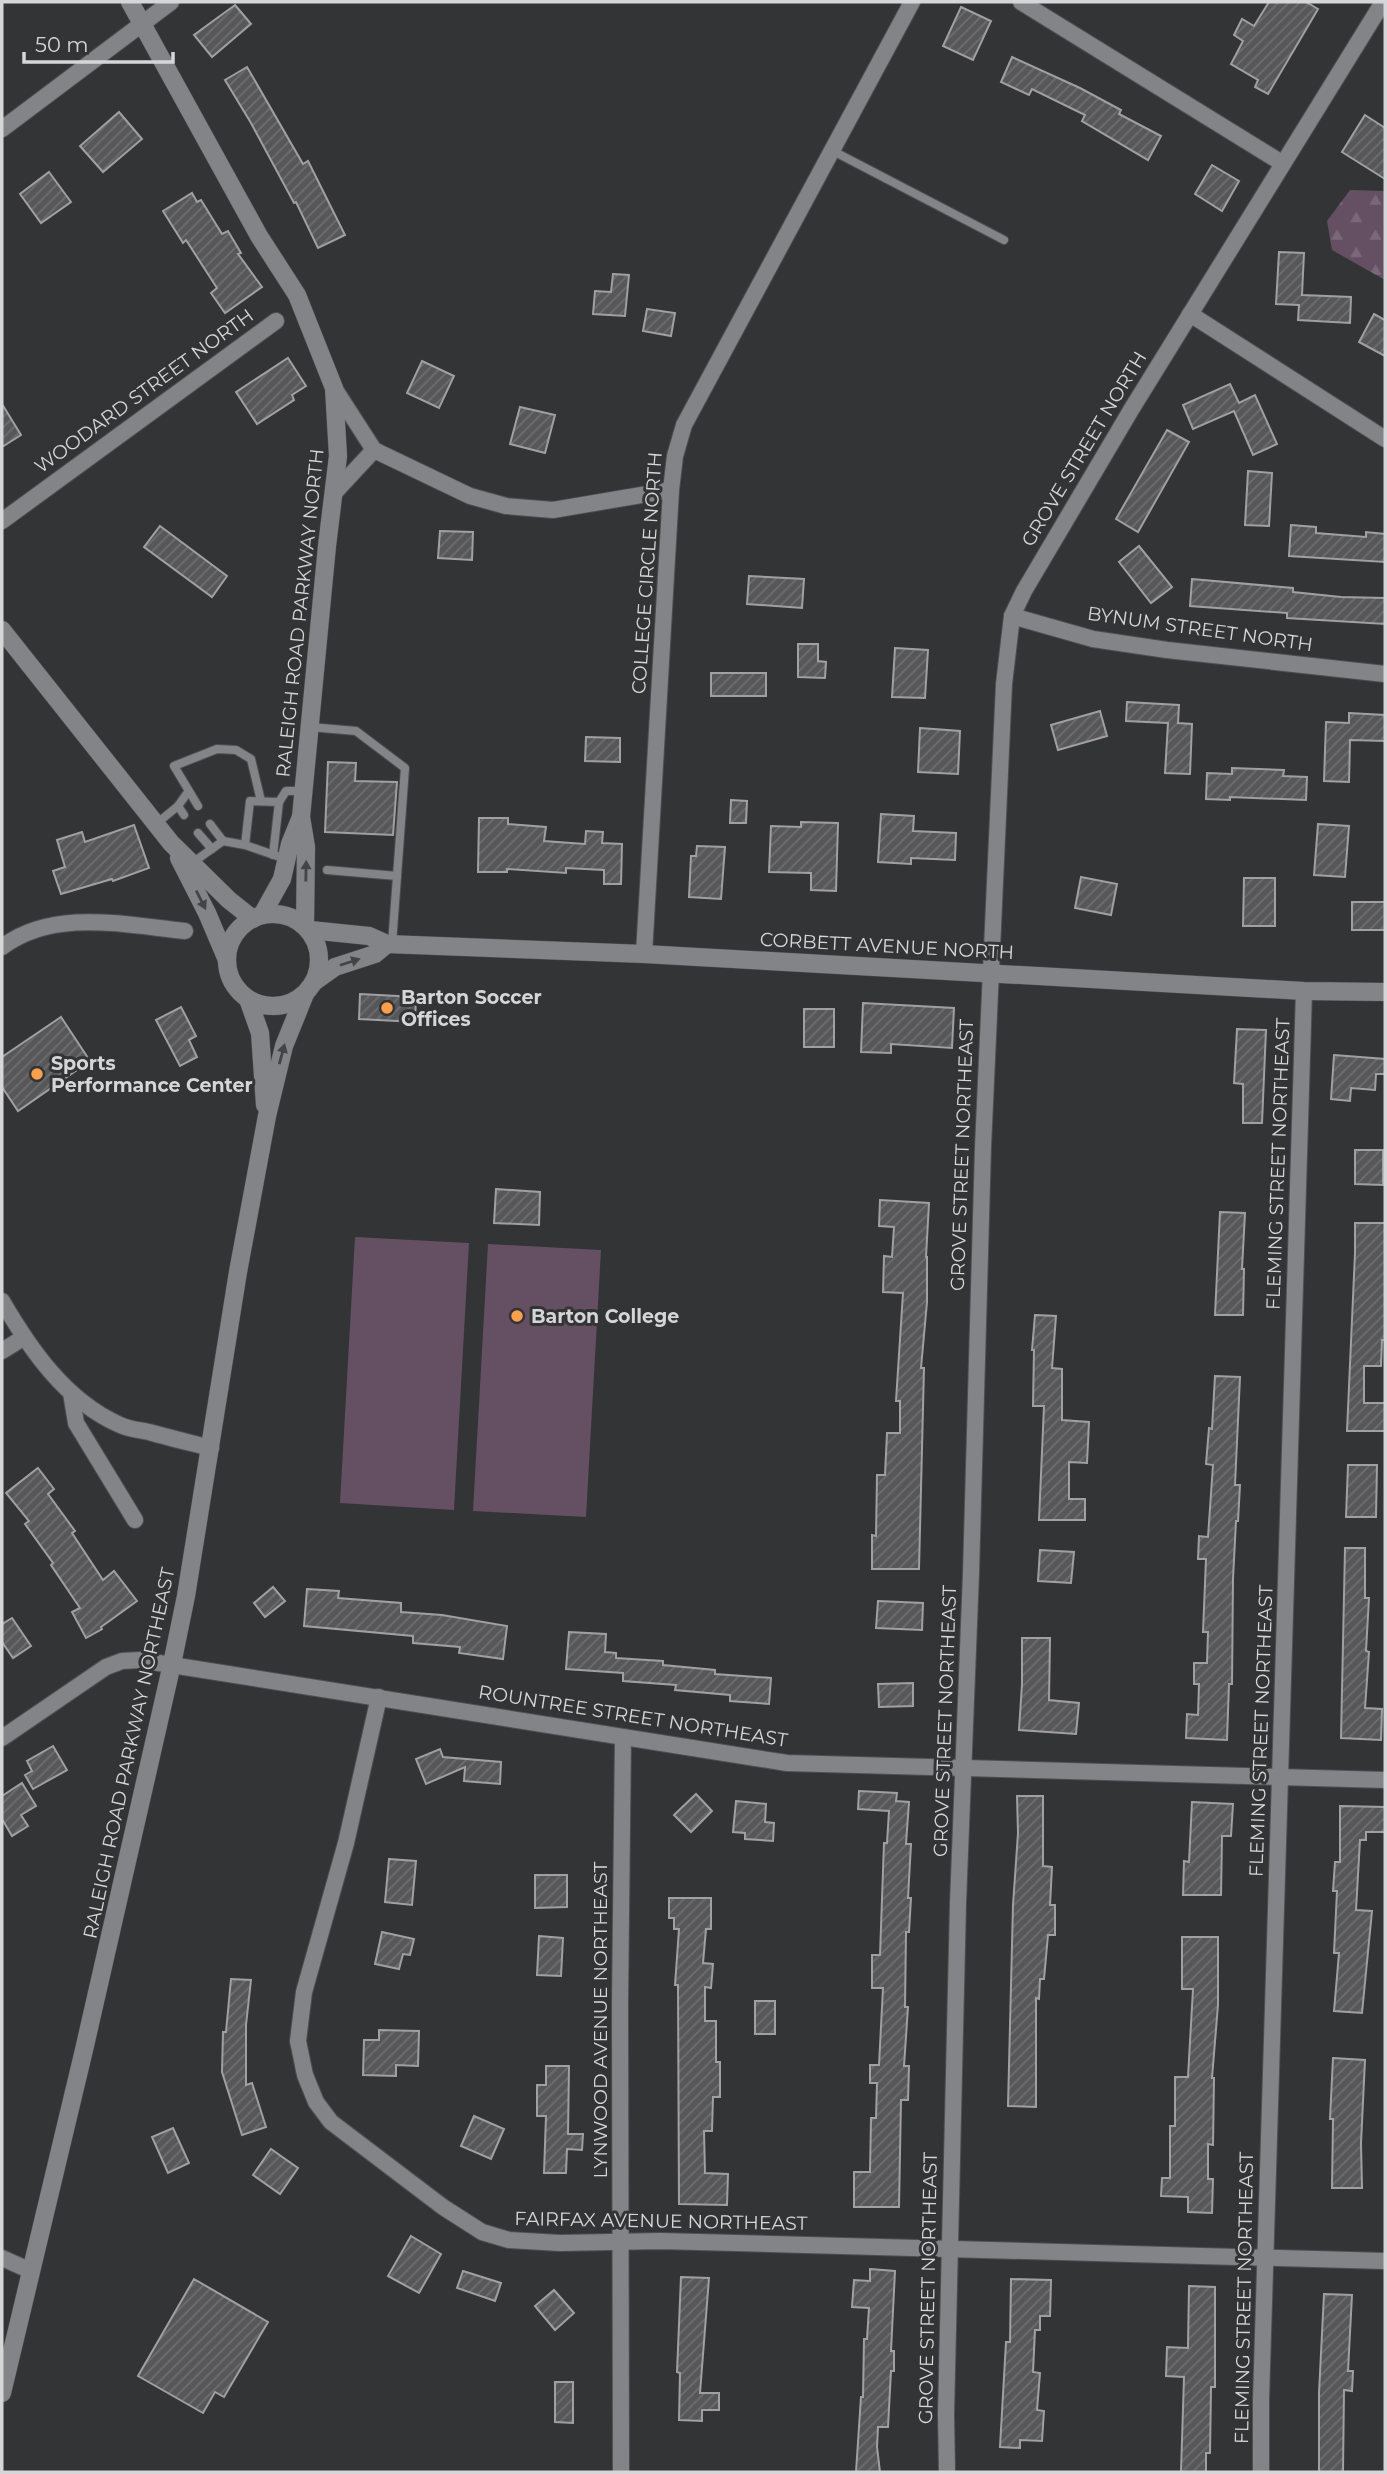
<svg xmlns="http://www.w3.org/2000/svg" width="1387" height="2474" font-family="Montserrat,sans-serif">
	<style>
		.forest { fill: url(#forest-firs) }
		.pitch { fill: #654f62 }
		.building { fill: url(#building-hatch); stroke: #a09fa2; stroke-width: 2 }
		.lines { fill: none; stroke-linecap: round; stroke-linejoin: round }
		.lane-casing { stroke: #4f4f52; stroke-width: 10 }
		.street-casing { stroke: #4f4f52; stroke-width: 18 }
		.secondary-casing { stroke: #4f4f52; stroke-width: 19 }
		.lane { stroke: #838487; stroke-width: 8 }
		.street { stroke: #838487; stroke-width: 16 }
		.secondary { stroke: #838487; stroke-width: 18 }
		.oneway { fill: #434446 }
		.poi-dot { fill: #f9a04d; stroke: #333436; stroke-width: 2.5 }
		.labels { text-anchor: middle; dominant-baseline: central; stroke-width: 6; stroke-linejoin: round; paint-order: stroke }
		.street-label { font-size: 19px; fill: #d5d6d7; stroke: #333436 }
		.poi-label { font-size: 19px; font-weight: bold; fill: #d5d6d7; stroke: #333436; text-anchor: start }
	</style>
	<defs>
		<pattern id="forest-firs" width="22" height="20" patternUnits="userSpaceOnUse" patternTransform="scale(1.75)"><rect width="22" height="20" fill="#654f62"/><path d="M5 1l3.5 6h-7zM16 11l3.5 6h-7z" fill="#7a6878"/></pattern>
		<pattern id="building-hatch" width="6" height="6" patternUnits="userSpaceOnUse" patternTransform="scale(1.75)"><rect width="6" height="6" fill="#575659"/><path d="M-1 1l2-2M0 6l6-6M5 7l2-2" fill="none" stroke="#6e6e70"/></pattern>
	</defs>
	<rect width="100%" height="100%" fill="#333436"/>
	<!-- forest -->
	<polygon class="forest" points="1350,190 1385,191 1385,280 1332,250 1327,221"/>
	<!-- pitch -->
	<g class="pitch">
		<polygon points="355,1237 469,1243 454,1510 340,1503"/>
		<polygon points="488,1244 601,1250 586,1517 473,1511"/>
	</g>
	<!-- building -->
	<g class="building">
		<polygon points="1269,2 1306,2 1318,9 1268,94 1255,87 1258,80 1231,64 1243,41 1234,35 1242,19 1254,26"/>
		<polygon points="235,5 251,24 212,57 194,35"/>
		<polygon points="961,7 991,21 973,60 943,46"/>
		<polygon points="1012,57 1080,88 1121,110 1119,114 1161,136 1148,160 1082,121 1085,115 1032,89 1029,95 1001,82"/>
		<polygon points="247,67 303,164 308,161 345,235 318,248 296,202 294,203 251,123 225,80"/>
		<polygon points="119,112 142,139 103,172 80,146"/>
		<polygon points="1365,115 1385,128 1385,179 1342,152"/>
		<polygon points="1212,165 1239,181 1222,211 1195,194"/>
		<polygon points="49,172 71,202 41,223 20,194"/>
		<polygon points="192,193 197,202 201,200 222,234 228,231 241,253 238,254 262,287 225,313 211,293 217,288 186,240 183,243 163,211"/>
		<polygon points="1279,252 1304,253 1302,295 1351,297 1350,323 1298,320 1299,305 1276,304"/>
		<polygon points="613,274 629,275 625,316 593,314 595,291 611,292"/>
		<polygon points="647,309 675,313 671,336 643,331"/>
		<polygon points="1374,314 1385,320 1385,356 1359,342"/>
		<polygon points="288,358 306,386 292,395 294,400 257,424 236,392"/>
		<polygon points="422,361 454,376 439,408 407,393"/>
		<polygon points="1230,384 1239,403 1255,395 1277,444 1253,455 1234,411 1193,429 1183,405"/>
		<polygon points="2,404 21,435 2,447"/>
		<polygon points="520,407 555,415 545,453 510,444"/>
		<polygon points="1167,430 1189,442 1138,532 1116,519"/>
		<polygon points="1248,471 1272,473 1269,526 1245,525"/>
		<polygon points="1291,525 1316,527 1316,533 1366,537 1366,532 1385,534 1385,562 1289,556"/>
		<polygon points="160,526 227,576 212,597 144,547"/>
		<polygon points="440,531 473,532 472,560 438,558"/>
		<polygon points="1139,546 1172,587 1151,603 1119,562"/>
		<polygon points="749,576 804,579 802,608 747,604"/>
		<polygon points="1192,579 1293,588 1293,592 1341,597 1385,598 1385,624 1287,618 1287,613 1190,606"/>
		<polygon points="798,644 818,644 818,661 826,662 825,678 798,677"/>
		<polygon points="895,648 928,650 925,698 892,697"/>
		<rect x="711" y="673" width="55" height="23"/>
		<polygon points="1127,702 1179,705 1178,723 1192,724 1190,774 1165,773 1168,723 1126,721"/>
		<polygon points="1100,711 1107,736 1058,750 1051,725"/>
		<polygon points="1349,713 1385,715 1385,741 1350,740 1349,782 1324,781 1326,722 1349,723"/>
		<polygon points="920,728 960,731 958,774 918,772"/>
		<polygon points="586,737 620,738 620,762 585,761"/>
		<polygon points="328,762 356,763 355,781 397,782 393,835 325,832"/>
		<polygon points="1232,768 1284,770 1283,776 1307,777 1306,800 1230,797 1230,800 1206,799 1207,773 1232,774"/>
		<polygon points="731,800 747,801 746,823 730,823"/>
		<polygon points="881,814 914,816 913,831 956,833 955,860 911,858 911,864 878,862"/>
		<polygon points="479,818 508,818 508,824 546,827 544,841 585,844 586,831 603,832 602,843 622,844 621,884 604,884 604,870 566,868 566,873 507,869 507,872 478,872"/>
		<polygon points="801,822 838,823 836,891 811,890 811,873 769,872 771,826 801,827"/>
		<polygon points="1318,824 1349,826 1345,877 1314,875"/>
		<polygon points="134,825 149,868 113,881 112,879 61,894 53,871 65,867 57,840 82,832 85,842"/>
		<polygon points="697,846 725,847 721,899 689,897 691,856 696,856"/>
		<polygon points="1081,877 1117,884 1111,915 1075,908"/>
		<polygon points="1244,878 1275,878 1275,926 1243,926"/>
		<rect x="1352" y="902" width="33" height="28"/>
		<polygon points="360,994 416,997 415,1022 359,1019"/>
		<polygon points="863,1003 954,1008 952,1048 891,1044 891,1053 861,1052"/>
		<polygon points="181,1007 196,1036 189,1040 197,1057 180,1066 156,1020"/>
		<rect x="804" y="1009" width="30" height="38"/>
		<polygon points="61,1017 90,1061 18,1111 2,1087 2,1057"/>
		<polygon points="1237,1029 1266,1030 1262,1123 1243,1123 1243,1084 1234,1083"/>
		<polygon points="1334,1055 1385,1059 1385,1074 1376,1074 1375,1090 1351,1088 1350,1101 1331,1099"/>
		<polygon points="1355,1150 1383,1150 1383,1185 1355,1184"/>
		<polygon points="496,1189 540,1192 539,1225 494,1223"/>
		<polygon points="880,1200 929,1203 926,1257 927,1257 927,1302 921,1368 924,1368 919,1569 872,1569 872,1535 876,1536 877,1475 885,1475 887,1433 900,1433 900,1401 896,1401 903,1293 883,1292 884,1256 892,1257 894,1227 879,1226"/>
		<polygon points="1220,1212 1245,1213 1242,1269 1244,1269 1243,1315 1215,1315"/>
		<polygon points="1355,1223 1385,1223 1385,1340 1382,1340 1381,1366 1364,1366 1364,1403 1385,1403 1385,1431 1347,1431 1355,1253"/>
		<polygon points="1035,1315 1056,1316 1052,1368 1062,1369 1062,1420 1089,1422 1087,1463 1069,1462 1069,1499 1085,1499 1085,1520 1039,1520 1044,1406 1033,1406 1034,1350 1032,1350"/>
		<polygon points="1215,1376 1240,1377 1235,1485 1240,1485 1238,1521 1236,1521 1233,1579 1232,1684 1229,1684 1227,1740 1186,1738 1187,1714 1198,1715 1199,1684 1194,1684 1194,1663 1207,1663 1208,1632 1203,1632 1206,1559 1198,1559 1199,1536 1208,1537 1213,1465 1206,1464 1209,1428 1212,1429"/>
		<polygon points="1348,1465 1377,1465 1376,1517 1346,1517"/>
		<polygon points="38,1468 54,1489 48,1494 75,1531 72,1533 103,1580 114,1571 137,1601 101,1627 102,1629 86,1638 72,1612 80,1608 51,1565 53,1563 25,1524 29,1521 6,1493"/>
		<polygon points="1345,1548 1365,1548 1365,1598 1369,1598 1366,1651 1369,1652 1365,1708 1382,1709 1381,1740 1341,1738"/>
		<polygon points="1040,1550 1074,1552 1071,1583 1038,1581"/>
		<polygon points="273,1587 285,1601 265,1617 254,1603"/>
		<polygon points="307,1589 339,1591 338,1598 401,1603 401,1612 442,1615 507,1626 503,1659 459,1653 460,1647 413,1643 413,1636 304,1626"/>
		<polygon points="878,1601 923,1603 922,1630 876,1628"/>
		<polygon points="12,1618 31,1646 13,1658 2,1642 2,1624"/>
		<polygon points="569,1632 606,1634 605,1652 616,1653 616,1658 663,1661 663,1665 715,1670 715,1674 771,1678 769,1704 730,1701 730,1695 675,1690 676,1685 623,1681 623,1673 566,1669"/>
		<polygon points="1022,1638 1050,1638 1049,1700 1079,1703 1076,1734 1019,1730 1022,1684"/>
		<polygon points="913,1683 913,1706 879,1707 878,1684"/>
		<polygon points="53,1746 67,1770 33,1789 25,1775 32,1771 27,1761"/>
		<polygon points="440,1749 443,1757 501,1762 500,1784 464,1781 465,1767 426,1784 416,1759"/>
		<polygon points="22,1783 36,1806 21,1815 28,1826 12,1836 2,1819 2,1796"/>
		<polygon points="859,1791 897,1793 896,1801 909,1802 906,1844 911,1844 908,1898 911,1898 909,1932 906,1932 905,2007 908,2007 904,2066 909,2066 908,2100 901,2100 899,2207 854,2207 854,2172 870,2172 871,2118 876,2118 877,2083 870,2083 870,2065 879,2065 883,1988 872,1988 872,1955 880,1955 884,1843 887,1843 889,1811 858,1809"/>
		<polygon points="696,1794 712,1811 691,1832 674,1815"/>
		<polygon points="1017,1796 1043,1796 1043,1866 1052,1867 1050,1905 1055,1905 1055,1935 1048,1935 1044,1979 1040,1979 1039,1999 1036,1998 1036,2107 1008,2106 1013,1905 1018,1833"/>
		<polygon points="736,1801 766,1804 765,1822 774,1823 773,1841 745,1839 745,1833 733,1832"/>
		<polygon points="1192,1802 1233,1804 1231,1836 1222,1836 1221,1895 1183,1895 1184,1861 1189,1862"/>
		<polygon points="1340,1806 1385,1807 1385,1832 1366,1832 1366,1840 1360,1840 1356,1910 1372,1911 1362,2013 1334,2011 1339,1953 1334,1953 1337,1891 1333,1891 1335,1862 1340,1862"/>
		<polygon points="389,1859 416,1861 412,1905 385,1902"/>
		<polygon points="535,1875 567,1875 567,1907 535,1908"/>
		<polygon points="669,1898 711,1898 711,1929 706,1929 703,1963 713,1964 711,1988 705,1987 705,2021 716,2021 716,2062 720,2062 720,2097 713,2097 712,2131 704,2131 705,2173 728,2174 727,2205 679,2204 678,1985 675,1985 679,1929 674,1929 674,1918 669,1918"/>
		<polygon points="382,1932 414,1939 410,1955 403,1954 399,1969 375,1964"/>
		<polygon points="539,1936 563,1938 561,1976 537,1975"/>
		<polygon points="1182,1937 1218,1937 1218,2005 1212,2078 1214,2078 1213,2145 1208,2144 1208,2179 1213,2179 1212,2213 1188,2212 1188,2197 1161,2196 1162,2178 1170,2178 1170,2126 1175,2126 1175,2077 1188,2077 1193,1989 1182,1989"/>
		<polygon points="231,1979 251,1980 246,2025 246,2085 252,2083 266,2127 242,2135 222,2072 223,2032 226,2032"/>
		<rect x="755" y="2001" width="20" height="33"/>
		<polygon points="379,2030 419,2031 418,2066 396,2065 396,2076 363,2075 364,2040 379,2040"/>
		<polygon points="1333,2058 1365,2060 1361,2143 1362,2188 1332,2188 1333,2119 1330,2119"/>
		<polygon points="546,2066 569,2066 568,2134 583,2134 582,2150 567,2149 566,2173 544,2173 546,2116 537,2116 537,2085 546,2085"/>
		<polygon points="474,2116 504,2129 491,2159 461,2146"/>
		<polygon points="173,2128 189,2163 168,2173 152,2137"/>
		<polygon points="271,2149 298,2168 280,2194 253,2175"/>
		<polygon points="411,2236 441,2254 419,2293 388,2276"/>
		<polygon points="870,2269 895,2271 891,2351 894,2351 894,2371 891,2371 888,2427 878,2427 877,2447 880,2472 856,2472 861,2397 863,2397 864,2339 867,2339 869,2308 852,2307 854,2280 870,2281"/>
		<polygon points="463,2271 501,2283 495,2301 457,2288"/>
		<polygon points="681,2277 709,2278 700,2393 719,2393 719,2410 702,2410 702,2421 679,2420 680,2373 677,2372"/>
		<polygon points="194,2279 268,2322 224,2397 215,2392 203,2413 138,2376"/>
		<polygon points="1011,2279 1051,2280 1050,2316 1040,2316 1040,2330 1035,2330 1033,2372 1040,2373 1037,2410 1044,2411 1042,2441 1020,2440 1020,2448 1000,2447 1006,2342 1010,2342"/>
		<polygon points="1189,2286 1215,2287 1215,2387 1211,2387 1210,2453 1206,2453 1206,2472 1181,2472 1184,2377 1166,2376 1167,2347 1188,2348"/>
		<polygon points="554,2290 574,2313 555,2330 535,2306"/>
		<polygon points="1324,2294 1352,2295 1348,2371 1353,2371 1352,2391 1344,2390 1343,2472 1319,2472 1319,2393"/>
		<polygon points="555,2382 573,2382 573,2423 555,2422"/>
	</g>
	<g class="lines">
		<defs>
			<g id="lane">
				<polyline points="833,151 1004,240"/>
				<polyline points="310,727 356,731 405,768 392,944"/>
				<polyline points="279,802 286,791 303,791"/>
				<polyline points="198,806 174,766 217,749 236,750 251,759 261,801"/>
				<polyline points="184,815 178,806 188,792"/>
				<polyline points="156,824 178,806"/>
				<polyline points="210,824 223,841"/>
				<polyline points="198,833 212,849"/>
				<polyline points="245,845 250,801 279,802 273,855"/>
				<polyline points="192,863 223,841 245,845 277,856"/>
				<polyline points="327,870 397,876"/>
			</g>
			<g id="street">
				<polyline points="1021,2 1282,163"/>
				<polyline points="2,129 171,2"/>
				<polyline points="1190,314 1385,439"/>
				<polyline points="334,388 374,450 470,496 506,506 553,510 671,490"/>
				<polyline points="334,493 374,450"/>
				<polyline points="2,521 276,321"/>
				<polyline points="1012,616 1093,639 1167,650 1385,674"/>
				<path d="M2 947C54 908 125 925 185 931"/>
				<polyline points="644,954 671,490 675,456 684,425 912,2"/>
				<path d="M2 1301C30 1349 65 1400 118 1424 127 1429 139 1430 149 1432 170 1438 191 1443 211 1448"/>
				<polyline points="2,1351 23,1338"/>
				<polyline points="71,1393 76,1423 135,1520"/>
				<polyline points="379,1697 346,1843 304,1992 298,2041 305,2075 316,2102 331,2122 443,2207 482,2232 509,2240 560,2243 660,2241 1385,2261"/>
				<polyline points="2,1738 106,1667 122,1661 140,1660 787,1763 1385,1780"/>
				<polyline points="2,2258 31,2271"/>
				<polyline points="621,2472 620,2004 623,1737"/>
				<polyline points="947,2472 946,2414 958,1903 971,1573 983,1147 1004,684 1012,616 1024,591 1131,410 1383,2"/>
				<polyline points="1261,2472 1261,2400 1304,991"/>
			</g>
			<g id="secondary">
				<polyline points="130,2 259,236 297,295 334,388 338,456 327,546 301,817 306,847 305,926"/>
				<polyline points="2,630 171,843 229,900 253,919"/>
				<polyline points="179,858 207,913 227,960"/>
				<circle cx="273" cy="960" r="46"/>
				<polyline points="262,915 282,879 290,844 301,817"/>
				<polyline points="310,930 369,936 387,944 644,954 1304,991 1385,992"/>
				<polyline points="314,982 335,967 375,954 387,944"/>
				<polyline points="248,999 260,1033 265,1105"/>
				<polyline points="2,2393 84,2050 172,1664 186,1596 238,1272 267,1116 284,1046 305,994"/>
			</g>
		</defs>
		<!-- lane casing -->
		<use href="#lane" class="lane-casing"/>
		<!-- street casing -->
		<use href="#street" class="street-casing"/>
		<!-- secondary casing -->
		<use href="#secondary" class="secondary-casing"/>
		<!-- lane -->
		<use href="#lane" class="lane"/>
		<!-- street -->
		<use href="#street" class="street"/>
		<!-- secondary -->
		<use href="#secondary" class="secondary"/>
	</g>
	<!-- one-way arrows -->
	<defs><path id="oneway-solid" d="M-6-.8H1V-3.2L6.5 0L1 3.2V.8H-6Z" transform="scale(1.75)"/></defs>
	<g class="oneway">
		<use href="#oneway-solid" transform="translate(306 871) rotate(-89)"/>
		<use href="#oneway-solid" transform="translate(201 900) rotate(63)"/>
		<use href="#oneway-solid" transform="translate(350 962) rotate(-18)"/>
		<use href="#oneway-solid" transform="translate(282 1054) rotate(-75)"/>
	</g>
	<!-- markers -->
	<g class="poi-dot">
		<circle cx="387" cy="1008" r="7"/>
		<circle cx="37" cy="1074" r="7"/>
		<circle cx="517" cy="1316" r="7"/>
	</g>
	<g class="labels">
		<!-- street labels -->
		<g class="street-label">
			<text transform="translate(144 391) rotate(-36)">WOODARD STREET NORTH</text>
			<text transform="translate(1084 449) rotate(-59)">GROVE STREET NORTH</text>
			<text transform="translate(647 573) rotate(-86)">COLLEGE CIRCLE NORTH</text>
			<text transform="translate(300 613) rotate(-84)">RALEIGH ROAD PARKWAY NORTH</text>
			<text transform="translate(1200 629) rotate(8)">BYNUM STREET NORTH</text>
			<text transform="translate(887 946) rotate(3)">CORBETT AVENUE NORTH</text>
			<text transform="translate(962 1155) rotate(-88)">GROVE STREET NORTHEAST</text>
			<text transform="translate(1278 1164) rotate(-88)">FLEMING STREET NORTHEAST</text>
			<text transform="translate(633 1716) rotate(9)">ROUNTREE STREET NORTHEAST</text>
			<text transform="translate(945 1721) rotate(-88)">GROVE STREET NORTHEAST</text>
			<text transform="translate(1261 1731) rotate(-88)">FLEMING STREET NORTHEAST</text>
			<text transform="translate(129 1753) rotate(-78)">RALEIGH ROAD PARKWAY NORTHEAST</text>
			<text transform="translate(600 2020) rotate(-90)">LYNWOOD AVENUE NORTHEAST</text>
			<text transform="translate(661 2221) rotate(1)">FAIRFAX AVENUE NORTHEAST</text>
			<text transform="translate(928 2288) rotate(-89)">GROVE STREET NORTHEAST</text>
			<text transform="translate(1244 2298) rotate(-89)">FLEMING STREET NORTHEAST</text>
		</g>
		<!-- poi labels -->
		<g class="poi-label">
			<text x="401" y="997">Barton Soccer<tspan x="401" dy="22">Offices</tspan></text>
			<text x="51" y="1063">Sports<tspan x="51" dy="22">Performance Center</tspan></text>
			<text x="531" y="1316">Barton College</text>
		</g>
	</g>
	<!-- border -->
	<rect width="1387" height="2474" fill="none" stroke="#d5d6d7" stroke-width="7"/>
	<!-- scale -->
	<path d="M24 52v10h149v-10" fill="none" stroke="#d5d6d7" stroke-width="3.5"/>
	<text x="35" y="52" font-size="21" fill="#d5d6d7" stroke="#333436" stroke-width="5" paint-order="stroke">50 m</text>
</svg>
